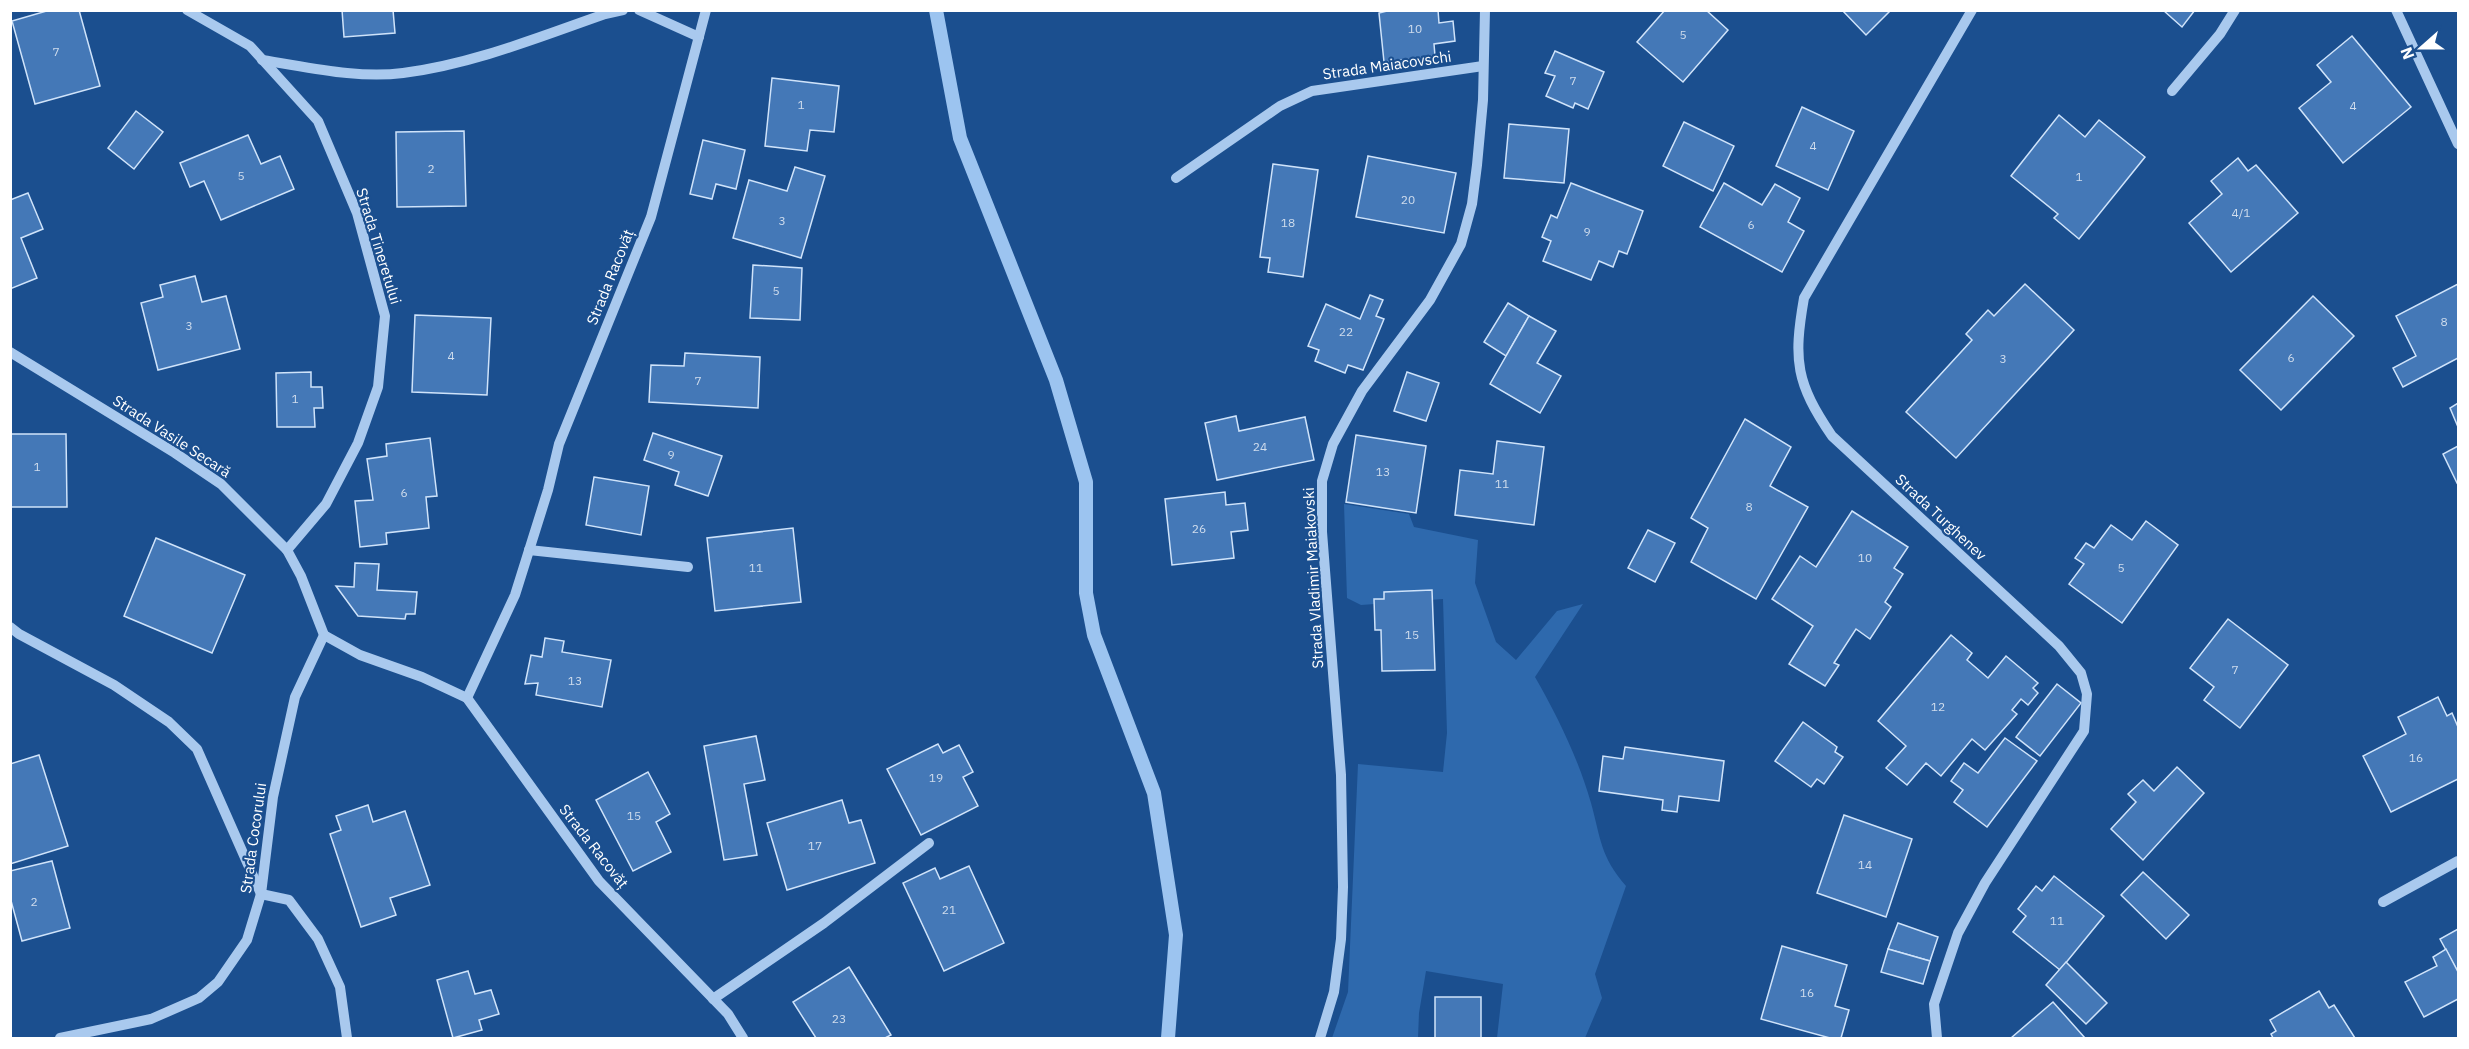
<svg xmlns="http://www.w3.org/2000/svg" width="2469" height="1049" font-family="'IBM Plex Sans',sans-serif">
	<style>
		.green { fill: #2e69ad }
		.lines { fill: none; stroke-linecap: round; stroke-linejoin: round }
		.stream { stroke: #9cc4f0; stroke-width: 14 }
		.building { fill: #4478b7; stroke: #cfe3fa; stroke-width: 1.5 }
		.minor { stroke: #a9c9ee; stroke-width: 10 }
		.labels { text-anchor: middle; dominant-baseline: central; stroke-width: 4.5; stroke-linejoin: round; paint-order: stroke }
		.number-label { font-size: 12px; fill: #d0dded }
		.street-label { font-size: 15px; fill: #fff; stroke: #1b4f8f }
	</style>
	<rect width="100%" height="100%" fill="#1b4f8f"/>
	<!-- green -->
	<path class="green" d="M1344 504 1409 514 1414 527 1478 540 1475 583 1496 642 1516 660 1557 611 1583 604 1535 677C1558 717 1578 758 1591 803 1601 839 1600 856 1626 886L1595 974 1602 998 1585 1038H1497L1503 984 1426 971 1419 1013 1418 1038H1332L1348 992 1358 764 1443 772 1447 733 1443 599 1361 605 1347 598Z"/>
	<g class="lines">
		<!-- stream -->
		<polyline class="stream" points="936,10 960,138 1056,380 1086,482 1086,593 1094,635 1154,793 1176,935 1168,1038"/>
	</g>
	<!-- building -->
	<g class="building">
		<polygon points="50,10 79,10 100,86 35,104 12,21"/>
		<polygon points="342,10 393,10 395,33 344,37"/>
		<polygon points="1391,10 1438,10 1439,23 1453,21 1455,41 1434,44 1435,56 1384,62 1379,13"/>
		<polygon points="1665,10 1706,10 1728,30 1683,82 1637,42"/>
		<polygon points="1842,10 1891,10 1866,35"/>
		<polygon points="2163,10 2195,10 2182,27"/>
		<polygon points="2352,36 2411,107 2343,163 2299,108 2331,82 2317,65"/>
		<polygon points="1555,51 1604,72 1588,109 1575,103 1573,108 1546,96 1555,76 1545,73"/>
		<polygon points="772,78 839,86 834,132 810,130 807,151 765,146"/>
		<polygon points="1802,107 1854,131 1828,190 1776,166"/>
		<polygon points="136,111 163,132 134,169 108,148"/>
		<polygon points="2059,115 2085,137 2099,120 2145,157 2079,239 2054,218 2058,214 2011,176"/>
		<polygon points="1684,122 1734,146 1713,191 1663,166"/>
		<polygon points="1509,124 1569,129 1564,183 1504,178"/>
		<polygon points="464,131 466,206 397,207 396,132"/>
		<polygon points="248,135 261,164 280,156 294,189 221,220 204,181 190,187 180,163"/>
		<polygon points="703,140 745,150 736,189 716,184 712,199 690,194"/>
		<polygon points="1368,156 1456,173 1444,233 1356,217"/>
		<polygon points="2238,158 2248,171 2256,165 2298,213 2231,272 2189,223 2222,194 2211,181"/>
		<polygon points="1273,164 1318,170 1303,277 1268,272 1270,258 1260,257"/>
		<polygon points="795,167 825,176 801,258 733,238 749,180 787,191"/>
		<polygon points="1571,183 1643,211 1627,254 1619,251 1613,267 1599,261 1591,280 1543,261 1551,241 1542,237 1551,215 1557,218"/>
		<polygon points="1724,183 1762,205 1775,184 1800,198 1788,222 1804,231 1782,272 1700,227"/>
		<polygon points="28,193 43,229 21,238 37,278 10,289 10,200"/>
		<polygon points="753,265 802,268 800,320 750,318"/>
		<polygon points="195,276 202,302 226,296 240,349 158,370 141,303 163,297 160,285"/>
		<polygon points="2025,284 2074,330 1956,458 1906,412 1972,340 1966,334 1988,310 1994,316"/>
		<polygon points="2458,284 2458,358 2403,387 2393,368 2416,356 2396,316"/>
		<polygon points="1370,295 1383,300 1376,316 1384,319 1363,370 1348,365 1345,373 1315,361 1319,350 1308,346 1326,304 1360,319"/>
		<polygon points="2313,296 2354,336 2281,410 2240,370"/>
		<polygon points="1508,303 1529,316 1506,356 1484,342"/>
		<polygon points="415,315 491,318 487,395 412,392"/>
		<polygon points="1529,316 1556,331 1537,363 1561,376 1540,413 1490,384"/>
		<polygon points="685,353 760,357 758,408 649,402 651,365 684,366"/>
		<polygon points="311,372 311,387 322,387 323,408 314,408 315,427 277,427 276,373"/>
		<polygon points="1407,372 1439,383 1426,421 1394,411"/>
		<polygon points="2458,403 2458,427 2450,408"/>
		<polygon points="1236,416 1239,431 1305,417 1314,460 1217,480 1205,423"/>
		<polygon points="1745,419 1791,447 1770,486 1808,507 1756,599 1691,562 1708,528 1691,518"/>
		<polygon points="653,433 722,456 708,496 675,485 679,472 644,460"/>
		<polygon points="10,434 66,434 67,507 10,507"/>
		<polygon points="1356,435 1426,446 1416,513 1346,502"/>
		<polygon points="430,438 437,496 426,497 429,528 386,533 387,544 360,547 355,501 373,500 367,459 387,456 386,444"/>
		<polygon points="1497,441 1544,447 1534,525 1455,515 1460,470 1493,474"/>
		<polygon points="2458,446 2458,482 2457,483 2443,454"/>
		<polygon points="594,477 649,486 641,535 586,525"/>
		<polygon points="1225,492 1226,505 1245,503 1248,530 1231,532 1234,558 1172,565 1165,499"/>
		<polygon points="1852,511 1908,547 1894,568 1903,574 1885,602 1891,607 1870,639 1856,629 1834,663 1839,665 1825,686 1789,664 1813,626 1772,599 1800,556 1816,567"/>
		<polygon points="2146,521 2178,545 2122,623 2069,584 2084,564 2075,558 2086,543 2094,548 2111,525 2132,540"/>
		<polygon points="793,528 801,602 715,611 707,538"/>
		<polygon points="1648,530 1675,543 1655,582 1628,568"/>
		<polygon points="156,538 245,575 212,653 124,616"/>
		<polygon points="355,563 379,564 377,590 417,592 415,614 406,614 405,619 358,616 336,586 354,587"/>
		<polygon points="1432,590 1435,670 1382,671 1381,630 1375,630 1374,599 1384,599 1384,592"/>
		<polygon points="2228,619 2288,665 2240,728 2204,700 2214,687 2190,668"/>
		<polygon points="1951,635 1972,653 1967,660 1988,678 2006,656 2038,683 2033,688 2038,693 2028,705 2021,699 2012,710 2017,714 1985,750 1972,739 1941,776 1926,763 1907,785 1886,768 1906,746 1878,721"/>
		<polygon points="545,638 564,641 562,652 611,660 602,707 536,695 538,683 525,684 531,655 542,657"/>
		<polygon points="2057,684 2081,703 2040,756 2016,737"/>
		<polygon points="2438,697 2447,716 2452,713 2458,727 2458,779 2391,812 2363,756 2406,734 2398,717"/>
		<polygon points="1803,722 1837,747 1835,752 1843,757 1824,784 1817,779 1811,787 1775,761"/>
		<polygon points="756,736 765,780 744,784 757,855 724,860 704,746"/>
		<polygon points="2005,738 2037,761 1987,827 1954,802 1963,790 1951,781 1964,763 1978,773"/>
		<polygon points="938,744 943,753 959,745 973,772 963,777 978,806 921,835 887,769"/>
		<polygon points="1625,747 1724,761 1719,801 1679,796 1677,812 1662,810 1663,800 1599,791 1603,756 1623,759"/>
		<polygon points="39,755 68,846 10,864 10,764"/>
		<polygon points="2177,767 2204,793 2143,860 2111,829 2136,802 2128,794 2143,780 2154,791"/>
		<polygon points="648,772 670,814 656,822 671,852 633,871 596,800"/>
		<polygon points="842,800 849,823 861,820 875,863 787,890 767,823"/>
		<polygon points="368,805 373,822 405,811 430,885 390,898 396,915 361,927 330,834 341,830 336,816"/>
		<polygon points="1844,815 1912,839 1886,917 1817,893"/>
		<polygon points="52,861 70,928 22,941 10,897 10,871"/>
		<polygon points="969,866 1004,943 944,971 903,883 935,868 940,879"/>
		<polygon points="2143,872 2189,915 2166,939 2121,895"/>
		<polygon points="2054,876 2104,916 2060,970 2013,932 2026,916 2018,909 2036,886 2042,891"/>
		<polygon points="1898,923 1938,937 1930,961 1888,949"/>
		<polygon points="2458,929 2458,972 2440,939"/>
		<polygon points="1782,946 1847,965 1835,1006 1849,1010 1841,1038 1830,1038 1761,1019"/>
		<polygon points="1888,949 1930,961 1923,984 1881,972"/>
		<polygon points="2446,949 2458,972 2458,999 2424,1017 2405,982 2437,966 2433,957"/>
		<polygon points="2066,962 2107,1003 2086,1024 2046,985"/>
		<polygon points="849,967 891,1035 885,1038 816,1038 793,1002"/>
		<polygon points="468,971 475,994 491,990 499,1014 479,1020 482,1030 453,1038 437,980"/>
		<polygon points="2319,991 2329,1008 2334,1005 2355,1038 2273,1038 2271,1034 2276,1031 2270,1020"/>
		<rect x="1435" y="997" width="46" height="41"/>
		<polygon points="2053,1002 2085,1038 2011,1038"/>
	</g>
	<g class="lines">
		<!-- minor -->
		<g class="minor">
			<polyline points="187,10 250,46 318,121 357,213 385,316 378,387 358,443 326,504 287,550"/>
			<polyline points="639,10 699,37"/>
			<polyline points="2396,10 2458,144"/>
			<path d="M262 60C308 67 357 79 403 73 473 64 539 37 605 14L623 10"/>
			<polyline points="2172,91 2220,34 2235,10"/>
			<polyline points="1176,178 1280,106 1312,91 1483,66"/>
			<polyline points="10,352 175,453 221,484 287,550 301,576 324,635"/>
			<polyline points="529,550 688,567"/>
			<polyline points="10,627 19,634 114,685 169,722 197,749 261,894 289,900 318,939 340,987 347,1038"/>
			<polyline points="324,635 360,655 422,677 467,698 599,881 728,1014 743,1038"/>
			<polyline points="467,698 515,595 548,490 559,444 651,217 706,10"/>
			<polyline points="2383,902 2458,861"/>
			<polyline points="713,999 824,923 929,843"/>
			<polyline points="60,1038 151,1019 199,998 218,982 247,940 261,894 273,797 295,697 324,635"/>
			<polyline points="1320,1038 1334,992 1341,939 1343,887 1341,775 1322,532 1322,481 1333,444 1362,391 1430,300 1461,244 1472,204 1477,165 1483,100 1485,10"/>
			<path d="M1937 1038 1934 1004 1958 933 1985 883 2084 731 2087 694 2081 673 2059 646 1832 436C1796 383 1793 361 1804 298L1972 10"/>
		</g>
	</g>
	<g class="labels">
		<!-- number labels -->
		<g class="number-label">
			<text x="1415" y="28">10</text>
			<text x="1683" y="34">5</text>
			<text x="56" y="51">7</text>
			<text x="1573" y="80">7</text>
			<text x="801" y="104">1</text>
			<text x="2353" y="105">4</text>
			<text x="1813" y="145">4</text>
			<text x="431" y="168">2</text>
			<text x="241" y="175">5</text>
			<text x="2079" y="176">1</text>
			<text x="1408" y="199">20</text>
			<text x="2241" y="212">4/1</text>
			<text x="782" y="220">3</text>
			<text x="1288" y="222">18</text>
			<text x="1751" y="224">6</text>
			<text x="1587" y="231">9</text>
			<text x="776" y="290">5</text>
			<text x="2444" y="321">8</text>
			<text x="189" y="325">3</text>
			<text x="1346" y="331">22</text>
			<text x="451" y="355">4</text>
			<text x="2291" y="357">6</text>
			<text x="2003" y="358">3</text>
			<text x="698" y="380">7</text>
			<text x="295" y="398">1</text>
			<text x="1260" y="446">24</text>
			<text x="671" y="454">9</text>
			<text x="37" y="466">1</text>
			<text x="1383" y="471">13</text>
			<text x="1502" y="483">11</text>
			<text x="404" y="492">6</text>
			<text x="1749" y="506">8</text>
			<text x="1199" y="528">26</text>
			<text x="1865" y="557">10</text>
			<text x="756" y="567">11</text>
			<text x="2121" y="567">5</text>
			<text x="1412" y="634">15</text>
			<text x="2235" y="669">7</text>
			<text x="575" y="680">13</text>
			<text x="1938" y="706">12</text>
			<text x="2416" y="757">16</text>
			<text x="936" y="777">19</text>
			<text x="634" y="815">15</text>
			<text x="815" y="845">17</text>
			<text x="1865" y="864">14</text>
			<text x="34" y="901">2</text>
			<text x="949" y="909">21</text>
			<text x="2057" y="920">11</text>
			<text x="1807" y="992">16</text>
			<text x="839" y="1018">23</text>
		</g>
		<!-- street labels -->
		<g class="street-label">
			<text transform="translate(1387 65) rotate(-8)">Strada Maiacovschi</text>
			<text transform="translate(379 246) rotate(73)">Strada Tineretului</text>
			<text transform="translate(610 277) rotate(-68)">Strada Racovăț</text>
			<text transform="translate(172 436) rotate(33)">Strada Vasile Secară</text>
			<text transform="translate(1941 517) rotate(43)">Strada Turghenev</text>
			<text transform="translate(1313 578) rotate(-93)">Strada Vladimir Maiakovski</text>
			<text transform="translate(253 838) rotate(-82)">Strada Cocorului</text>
			<text transform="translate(594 846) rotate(52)">Strada Racovăț</text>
		</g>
	</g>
	<!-- border -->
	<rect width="2469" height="1049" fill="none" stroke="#ffffff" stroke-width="24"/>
	<!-- north arrow -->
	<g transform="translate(2421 48) rotate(249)" stroke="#1b4f8f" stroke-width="4.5" paint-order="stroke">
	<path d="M0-4.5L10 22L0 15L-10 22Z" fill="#ffffff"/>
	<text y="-9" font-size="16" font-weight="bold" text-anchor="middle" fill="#ffffff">N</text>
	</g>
</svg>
